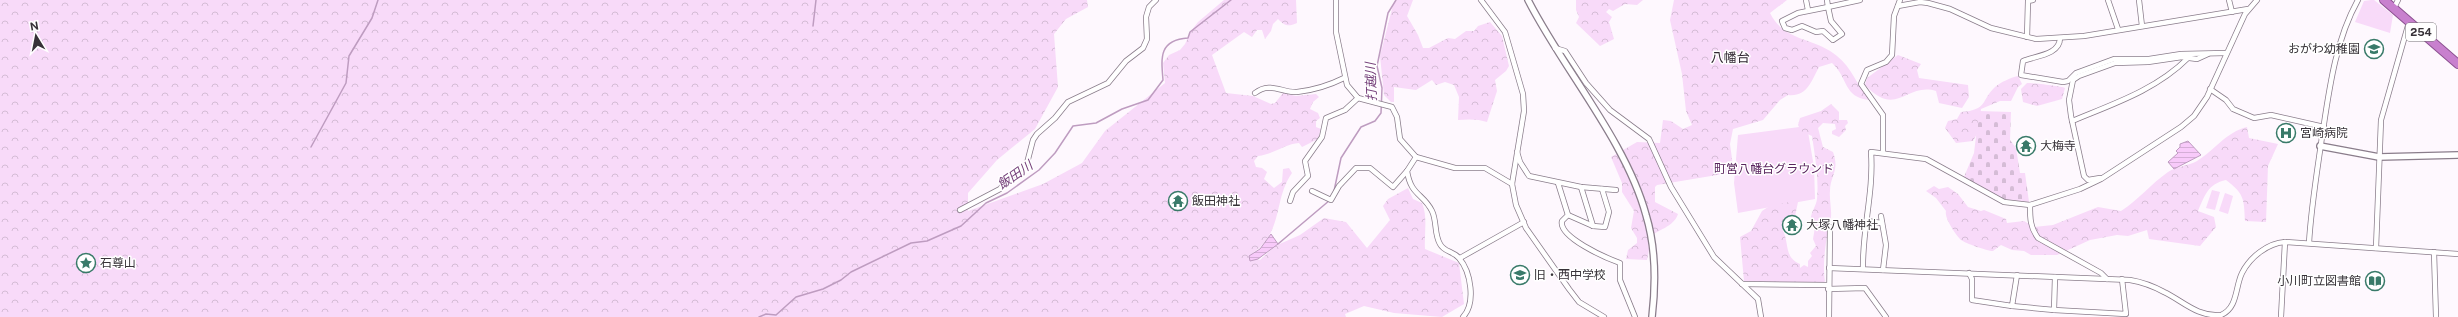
<svg xmlns="http://www.w3.org/2000/svg" width="2458" height="317" font-family="'Public Sans','Noto Sans JP',sans-serif">
	<style>
		.green { fill: #f8daf9 }
		.forest { fill: url(#forest-crowns) }
		.cemetery { fill: url(#cemetery-stones) }
		.water { fill: url(#water-rules); stroke: #be9cc0 }
		.lines { fill: none; stroke-linecap: round; stroke-linejoin: round }
		.stream { stroke: #be9cc0; stroke-width: 1.5 }
		.minor-casing { stroke: #8a7d8b; stroke-width: 6 }
		.tertiary-casing { stroke: #8a7d8b; stroke-width: 8 }
		.trunk-casing { stroke: #8c5191; stroke-width: 10 }
		.minor { stroke: #fff; stroke-width: 4.5 }
		.tertiary { stroke: #fff; stroke-width: 5.5 }
		.trunk { stroke: #c880ce; stroke-width: 8 }
		.labels { text-anchor: middle; dominant-baseline: central; stroke-width: 3; stroke-linejoin: round; paint-order: stroke }
		.shield { fill: #fff; stroke: #737074; stroke-width: 1 }
		.shield-label { font-size: 11px; font-weight: bold; fill: #373238 }
		.poi-label { font-size: 12px; fill: #373238; stroke: #fff; text-anchor: start }
		.park-label { font-size: 12px; fill: #59255e; stroke: #fff }
		.neighbourhood-label { font-size: 13px; fill: #312732; stroke: #fff }
		.water-label { font-size: 13px; font-style: italic; fill: #743e79; stroke: #fff }
	</style>
	<defs>
		<pattern id="forest-crowns" width="20" height="18" patternUnits="userSpaceOnUse"><rect width="20" height="18" fill="#f8daf9"/><path d="M2 6a3 3 0 1 1 6 0M12 15a3 3 0 1 1 6 0" fill="none" stroke="#d5bcd6"/></pattern>
		<pattern id="cemetery-stones" width="16" height="16" patternUnits="userSpaceOnUse"><rect width="16" height="16" fill="#f8daf9"/><path d="M2 7V4a2 2 0 0 1 4 0v3zM10 15v-3a2 2 0 0 1 4 0v3z" fill="#d5bcd6"/></pattern>
		<pattern id="water-rules" width="6" height="5" patternUnits="userSpaceOnUse"><rect width="6" height="5" fill="#f8cafa"/><path d="M0 2.5h6" fill="none" stroke="#d5aed7"/></pattern>
	</defs>
	<rect width="100%" height="100%" fill="#fef8fe"/>
	<!-- green -->
	<g class="green">
		<polygon points="2371,0 2374,0 2393,15 2390,33 2355,22 2364,1"/>
		<polygon points="1807,126 1814,167 1815,199 1738,213 1734,183 1738,135"/>
		<polygon points="2212,190 2220,192 2215,210 2206,208"/>
		<polygon points="2225,193 2233,196 2228,214 2219,211"/>
	</g>
	<!-- forest -->
	<g class="forest">
		<path d="M0 0H1087L1088 7 1066 19 1054 34 1058 87 1035 129 997 160 968 193V211L1043 184 1082 163 1105 131 1165 83 1163 63 1169 55 1180 50 1185 44 1191 31 1198 22 1224 0H1296L1297 23C1288 27 1285 26 1278 19L1273 24 1271 31 1265 39 1262 30H1257L1252 37 1244 32 1212 55 1226 93 1253 96 1271 104 1275 103 1283 93 1296 96 1316 94 1319 97 1313 102 1310 109 1318 113 1320 118 1316 121V127L1321 129 1318 139 1302 147 1299 143C1285 144 1274 154 1258 156L1254 161 1256 167 1262 168 1267 172 1264 179 1274 188 1282 182 1283 169 1289 168 1292 173C1273 200 1284 231 1253 253V259L1260 260 1275 246 1300 235 1324 218 1346 222 1367 248 1390 220 1383 206 1388 199 1408 188 1413 199 1422 203C1428 217 1424 234 1425 249L1459 263 1464 304 1442 317 1394 313 1364 306 1345 314 1346 317H0Z"/>
		<path d="M1397 0H1413L1407 16 1418 35 1423 48H1429L1448 38 1455 39 1466 31H1474L1478 26 1490 22 1502 36 1509 66 1506 71 1495 80 1497 91 1487 122C1479 119 1468 119 1458 120L1459 97 1454 85 1445 82 1436 85 1432 80 1416 90 1394 87V102H1391L1384 95 1380 56 1393 5Z"/>
		<polygon points="1576,0 1643,0 1637,5 1625,4 1613,11 1609,9 1606,12 1612,17 1609,22 1614,39 1600,46 1576,23 1579,17 1576,10"/>
		<path d="M1674 0H1787L1770 13C1784 42 1815 37 1837 56 1852 68 1857 85 1869 100 1843 97 1849 79 1832 63L1819 67C1811 82 1807 97 1788 95L1780 100 1763 120 1733 129 1730 144 1733 166 1729 173 1657 185 1655 187V202L1678 214C1674 227 1657 230 1648 238L1649 250 1647 260 1626 259 1628 250 1637 243V238L1631 228 1634 211 1622 192V183L1611 157 1637 142 1660 143 1663 120 1671 121 1683 129 1692 125 1686 111 1682 74 1670 20Z"/>
		<path d="M1898 55 1921 64 1917 70 1919 78 1968 85 1969 97 1962 108 1939 103 1936 91C1906 82 1897 119 1865 85L1867 78Z"/>
		<path d="M2018 76 2022 84 2018 87 2011 101H2000L1981 109 1978 132 1973 141 1956 143 1945 128 1948 121 1957 119 1961 112C1988 110 1981 100 1995 87 2001 82 2010 78 2018 76Z"/>
		<path d="M2027 83C2032 83 2061 86 2065 88L2062 99 2037 106 2023 102 2021 89Z"/>
		<path d="M1831 104 1839 112V120H1847L1848 123 1845 126 1846 130 1839 137 1832 134V131L1836 129 1835 124 1823 123 1818 128 1823 147 1833 152C1840 171 1830 176 1830 191 1829 201 1833 213 1830 222 1826 239 1822 264 1825 281L1823 283 1744 281 1740 237 1751 231 1762 211 1768 207 1789 202H1798L1795 216 1786 219V222L1782 229C1790 242 1783 257 1800 264V268L1804 265 1808 267V261L1812 256 1810 253 1816 246 1813 239 1815 227C1805 218 1816 209 1817 199 1819 178 1815 157 1812 136L1801 131 1798 125 1800 118 1821 111Z"/>
		<path d="M2247 127 2249 138 2278 144 2268 166 2266 222 2245 221C2244 198 2244 194 2226 180 2208 184 2205 195 2198 211L2214 217 2216 227 2200 246 2149 239 2147 230 2128 236 2117 235 2090 240 2057 255H2031L2024 251 2012 250 2001 245 1993 251C1987 251 1965 243 1961 240 1956 235 1944 218 1946 211L1936 198 1926 191 1934 186 1939 189 1948 187 1958 194 1968 207 1981 211 1984 210 2006 219 2007 223 2024 221 2034 227 2053 225 2098 207 2121 211C2138 200 2151 184 2168 172 2177 166 2188 166 2197 161 2215 150 2226 132 2247 127Z"/>
	</g>
	<!-- cemetery -->
	<polygon class="cemetery" points="1979,111 2011,112 2010,140 2016,148 2020,173 2025,173 2029,202 2000,199 1964,177 1974,153"/>
	<!-- water -->
	<g class="water">
		<polygon points="2188,141 2201,155 2174,169 2168,162 2178,153 2176,151 2180,147 2180,144"/>
		<polygon points="1271,234 1278,244 1258,259 1250,261 1249,256 1260,249"/>
	</g>
	<g class="lines">
		<!-- stream -->
		<g class="stream">
			<polyline points="813,26 816,0"/>
			<polyline points="311,147 346,83 349,56 372,18 378,0"/>
			<polyline points="1334,191 1341,158 1361,127 1375,121 1381,113 1382,88 1377,66 1388,13 1396,0"/>
			<polyline points="1278,244 1330,200"/>
			<path d="M759 317 766 314 776 315 796 297 823 289 841 280 851 272 911 243 927 241 961 226 986 203 1007 193 1039 170 1055 153 1073 126 1096 123 1122 109 1148 100 1163 80C1161 57 1159 40 1188 38L1190 32 1231 0"/>
		</g>
		<defs>
			<g id="minor">
				<polyline points="1336,0 1336,32 1347,85 1358,98 1392,107 1397,117 1400,139 1416,157 1455,168 1485,168 1512,184"/>
				<polyline points="1481,0 1505,32 1523,94 1524,111 1512,184 1516,205 1526,228 1569,289 1579,302 1604,317"/>
				<polyline points="1806,0 1808,10"/>
				<polyline points="1827,0 1828,7 1860,0"/>
				<polyline points="2108,0 2118,29"/>
				<polyline points="2139,0 2142,26"/>
				<polyline points="2229,0 2232,12"/>
				<polyline points="1898,6 1920,2 1928,3 1950,9 1991,28 2036,39 2084,36 2248,9"/>
				<polygon points="1828,7 1831,21 1842,34 1833,40 1823,31 1816,32 1802,26 1792,30 1785,28 1782,21 1798,13"/>
				<polyline points="2394,8 2398,0"/>
				<polyline points="2027,37 2028,1 2033,0"/>
				<path d="M2060 38C2060 55 2035 56 2023 61L2021 75 2063 82 2068 81 2076 73 2114 59H2149L2181 54 2226 53"/>
				<polyline points="1555,48 1565,51 1586,83 1610,110 1649,139 1671,187 1714,257 1758,299 1761,317"/>
				<polyline points="2210,89 2226,100 2233,109 2254,118 2271,115 2324,127"/>
				<path d="M1255 93C1270 81 1282 93 1297 92 1315 90 1328 86 1344 78"/>
				<path d="M2072 121C2113 104 2156 90 2188 58"/>
				<polyline points="1517,152 1520,162 1529,176 1581,187 1616,190"/>
				<polyline points="1883,152 1883,115 1861,84 1867,70 1886,62 1892,55 1894,16 1900,0"/>
				<path d="M1416 157 1407 171C1411 196 1423 193 1432 211 1437 221 1434 234 1440 244 1444 252 1453 251 1459 258 1471 272 1476 303 1463 317"/>
				<polyline points="2100,178 2088,180 2084,176 2071,116 2069,100 2073,80 2079,76 2115,63 2148,62 2182,57 2197,59 2208,54"/>
				<path d="M1558 183 1568 215 1562 221C1558 237 1606 258 1620 263V280L1635 317"/>
				<polyline points="1581,187 1593,226"/>
				<polyline points="1312,191 1331,200 1339,186 1356,168 1370,168 1393,187 1407,171"/>
				<polyline points="1290,201 1293,192 1308,176 1305,161 1322,137 1326,118 1345,110 1358,98"/>
				<path d="M2030 205C2030 218 2030 227 2038 238L2101 273 2107 279"/>
				<polyline points="960,210 1000,189 1007,180 1027,163 1033,140 1037,134 1055,118 1068,102 1108,83 1126,61 1143,48 1147,39 1146,17 1149,7 1156,0"/>
				<polyline points="1568,215 1593,226 1605,227 1609,212 1602,189"/>
				<polyline points="1881,216 1886,245 1883,270"/>
				<polyline points="1867,221 1882,223"/>
				<path d="M2309 243C2311 208 2317 172 2322 137 2329 91 2335 41 2358 0"/>
				<polyline points="2376,248 2381,120 2409,22"/>
				<polyline points="2434,252 2436,317"/>
				<polyline points="1460,258 1524,222"/>
				<path d="M1829 268 2130 280C2142 282 2153 286 2164 292 2183 301 2197 317 2221 315 2238 308 2235 287 2242 273 2250 257 2268 243 2285 242"/>
				<path d="M1863 269C1862 230 1874 192 1871 152L1926 159 2004 202 2030 205 2080 189 2101 179 2181 127 2194 116 2207 97 2245 14 2257 0"/>
				<polyline points="1969,273 1972,279 1972,300 2012,306 2017,275"/>
				<polyline points="1742,284 1828,285"/>
				<polyline points="1828,289 1865,288 1886,317"/>
				<polyline points="2012,306 2054,310 2055,277"/>
				<polyline points="2054,310 2126,314 2122,279"/>
				<polyline points="1829,317 1830,227"/>
				<polyline points="2281,317 2285,242 2458,254"/>
			</g>
			<g id="tertiary">
				<path d="M1528 0C1563 69 1626 141 1646 215 1656 248 1656 283 1652 317"/>
				<polyline points="2320,146 2379,157 2458,155"/>
			</g>
			<polyline id="trunk" points="2384,0 2458,64"/>
		</defs>
		<!-- minor casing -->
		<use href="#minor" class="minor-casing"/>
		<!-- tertiary casing -->
		<use href="#tertiary" class="tertiary-casing"/>
		<!-- trunk casing -->
		<use href="#trunk" class="trunk-casing"/>
		<!-- minor -->
		<use href="#minor" class="minor"/>
		<!-- tertiary -->
		<use href="#tertiary" class="tertiary"/>
		<!-- trunk -->
		<use href="#trunk" class="trunk"/>
	</g>
	<!-- icons -->
	<defs>
		<symbol id="school-ring" viewBox="-11 -11 22 22"><circle r="9.5" fill="#fff" stroke="#397a69" stroke-width="1.5"/><path d="M0-5L7-2L0 1L-7-2ZM-4 1L0 2.5L4 1V4Q0 6-4 4Z" fill="#397a69"/></symbol>
		<symbol id="hospital-ring" viewBox="-11 -11 22 22"><circle r="9.5" fill="#fff" stroke="#397a69" stroke-width="1.5"/><path d="M-5-5h3v3.5h4V-5h3V5h-3V1.5h-4V5h-3Z" fill="#397a69"/></symbol>
		<symbol id="temple-ring" viewBox="-11 -11 22 22"><circle r="9.5" fill="#fff" stroke="#397a69" stroke-width="1.5"/><path d="M0-6L5-2H3V0L6.5 2.5H4V6H1.5V3h-3V6H-4V2.5H-6.5L-3 0V-2H-5Z" fill="#397a69"/></symbol>
		<symbol id="sight-ring" viewBox="-11 -11 22 22"><circle r="9.5" fill="#fff" stroke="#397a69" stroke-width="1.5"/><path d="M0-6L1.8-2.2L6-1.7L2.9 1.2L3.7 5.4L0 3.3L-3.7 5.4L-2.9 1.2L-6-1.7L-1.8-2.2Z" fill="#397a69"/></symbol>
		<symbol id="library-ring" viewBox="-11 -11 22 22"><circle r="9.5" fill="#fff" stroke="#397a69" stroke-width="1.5"/><path d="M-6-4Q-3-5.5-.7-3.5V5Q-3 3-6 4ZM6-4Q3-5.5 .7-3.5V5Q3 3 6 4Z" fill="#397a69"/></symbol>
	</defs>
	<g fill-rule="evenodd">
		<use href="#school-ring" x="2363" y="38" width="22" height="22"/>
		<use href="#hospital-ring" x="2275" y="122" width="22" height="22"/>
		<use href="#temple-ring" x="2015" y="135" width="22" height="22"/>
		<use href="#temple-ring" x="1167" y="190" width="22" height="22"/>
		<use href="#temple-ring" x="1781" y="214" width="22" height="22"/>
		<use href="#sight-ring" x="75" y="252" width="22" height="22"/>
		<use href="#school-ring" x="1509" y="264" width="22" height="22"/>
		<use href="#library-ring" x="2364" y="270" width="22" height="22"/>
	</g>
	<g class="labels">
		<!-- shield labels -->
		<rect class="shield" x="2406" y="23" width="30" height="18" rx="3"/>
		<g class="shield-label">
			<text x="2421" y="32">254</text>
		</g>
		<!-- poi labels -->
		<g class="poi-label">
			<text x="2360" y="49" text-anchor="end">おがわ幼稚園</text>
			<text x="2300" y="133">宮崎病院</text>
			<text x="2040" y="146">大梅寺</text>
			<text x="1192" y="201">飯田神社</text>
			<text x="1806" y="225">大塚八幡神社</text>
			<text x="100" y="263">石尊山</text>
			<text x="1534" y="275">旧・西中学校</text>
			<text x="2361" y="281" text-anchor="end">小川町立図書館</text>
		</g>
		<!-- park labels -->
		<g class="park-label">
			<text x="1774" y="169">町営八幡台グラウンド</text>
		</g>
		<!-- neighbourhood labels -->
		<g class="neighbourhood-label">
			<text x="1730" y="57">八幡台</text>
		</g>
		<!-- water labels -->
		<g class="water-label">
			<text transform="translate(1371 82) rotate(-92)">打越川</text>
			<text transform="translate(1015 175) rotate(-35)">飯田川</text>
		</g>
	</g>
	<!-- north arrow -->
	<g transform="translate(36 36) rotate(350)" stroke="#ffffff" stroke-width="3" paint-order="stroke">
	<path d="M0-3L7 15L0 10L-7 15Z" fill="#373238"/>
	<text y="-6" font-size="11" font-weight="bold" text-anchor="middle" fill="#373238">N</text>
	</g>
</svg>
